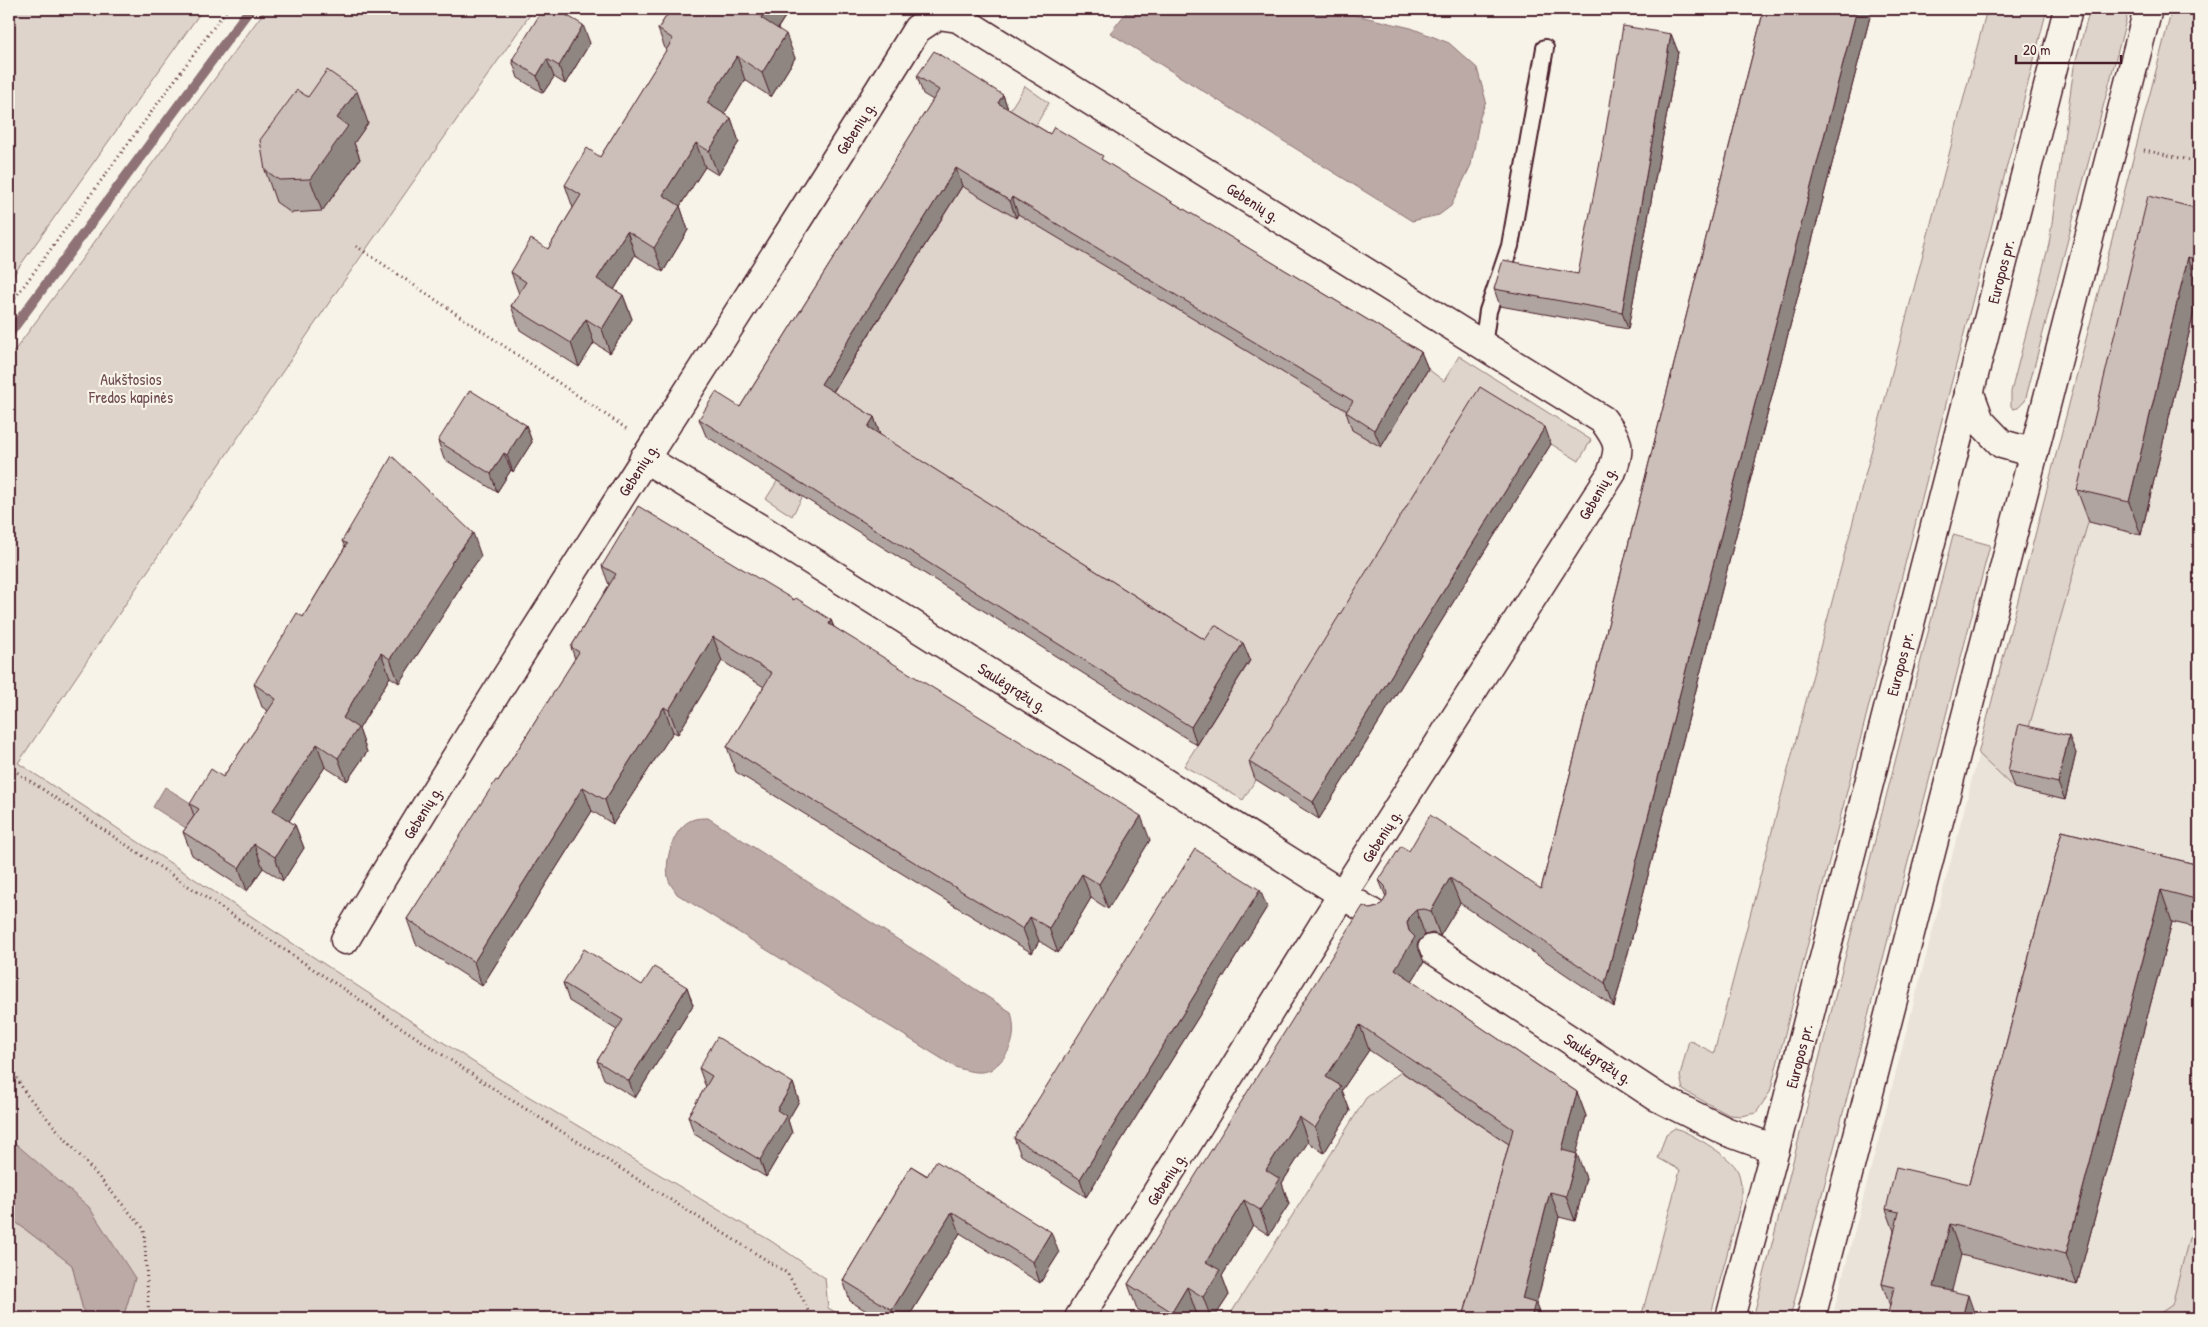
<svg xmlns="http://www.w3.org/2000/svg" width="2208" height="1327" font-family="'Patrick Hand',sans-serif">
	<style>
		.built { fill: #eae3da }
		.green { fill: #ded4cc; stroke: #947a7c }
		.water { fill: #bcaaa7; stroke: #8e7275 }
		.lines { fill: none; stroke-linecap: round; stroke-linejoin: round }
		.stream { stroke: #8e7275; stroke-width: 10 }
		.lane-casing { stroke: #4a1f2b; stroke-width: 20 }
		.street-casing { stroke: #4a1f2b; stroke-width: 31 }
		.primary-casing { stroke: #4a1f2b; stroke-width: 31 }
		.path { stroke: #4a1f2b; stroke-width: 3; stroke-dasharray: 1 4; stroke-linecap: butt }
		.lane { stroke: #f7f3e8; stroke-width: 16 }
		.street { stroke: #f7f3e8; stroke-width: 28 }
		.primary { stroke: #f7f3e8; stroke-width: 28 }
		.wall { fill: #afa49f; stroke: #4a1f2b }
		.shaded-wall { fill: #8f8682; stroke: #4a1f2b }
		.building { fill: #ccbfb9; stroke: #4a1f2b }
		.labels { text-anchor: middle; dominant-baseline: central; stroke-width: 4.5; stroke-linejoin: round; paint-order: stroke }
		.street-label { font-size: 16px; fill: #4a1f2b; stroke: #f7f3e8 }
		.park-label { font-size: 16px; fill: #6f4c53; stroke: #f7f3e8 }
	</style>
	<rect width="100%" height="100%" fill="#f7f3e8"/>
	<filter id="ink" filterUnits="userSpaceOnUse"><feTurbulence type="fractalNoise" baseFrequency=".02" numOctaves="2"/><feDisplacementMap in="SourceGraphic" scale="10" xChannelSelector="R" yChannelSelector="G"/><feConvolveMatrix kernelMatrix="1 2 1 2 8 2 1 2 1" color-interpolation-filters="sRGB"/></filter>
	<g filter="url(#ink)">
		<!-- built -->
		<polygon class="built" points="2172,9 2199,9 2199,1318 1832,1318"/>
		<!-- green -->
		<g class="green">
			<polygon points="9,9 203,9 9,281"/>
			<polygon points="266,9 534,9 337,291 18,763 496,1077 771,1241 825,1278 828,1308 846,1318 123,1318 135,1278 9,1138 9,358"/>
			<polygon points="1987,9 2047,9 1770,1092 1756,1113 1741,1116 1729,1115 1683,1090 1680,1076 1689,1040 1714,1053"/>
			<polygon points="2090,9 2129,9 2025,401 2018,408 2013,409 2011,406 2011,392 2049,244 2074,67"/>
			<polygon points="2172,9 2199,9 2199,239 2091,512 2025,741 2014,788 1978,754"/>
			<polygon points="1025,86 1049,103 990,202 1027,200 1359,418 1381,447 1428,369 1444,381 1459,356 1591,440 1579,461 1487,405 1243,800 1184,766 1250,661 1211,658 803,496 792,516 766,499"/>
			<polygon points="1953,535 1990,545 1790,1318 1753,1318"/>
			<polygon points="1401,1072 1522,1153 1478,1318 1228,1318 1366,1098"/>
			<path d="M1675 1128C1689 1132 1728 1155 1736 1168 1742 1177 1741 1192 1741 1202L1710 1318H1641L1680 1170 1658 1158 1666 1134Z"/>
			<polygon points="9,1217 72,1265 85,1318 9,1318"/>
			<polygon points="2199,1235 2199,1318 2153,1318 2172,1305 2189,1238"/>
		</g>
		<!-- water -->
		<g class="water">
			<polygon points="1129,9 1329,9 1411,28 1449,43 1477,68 1486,101 1480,117 1471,165 1451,206 1439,215 1412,221 1110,33"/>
			<polygon points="165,787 202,810 189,830 153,807"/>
			<path d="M708 818 1011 1012C1016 1032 1014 1048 999 1063 996 1065 993 1069 990 1070 979 1075 965 1070 955 1067L677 894C675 890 671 886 669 881 663 863 673 827 692 820 696 818 703 818 708 818Z"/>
			<polygon points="9,1138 89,1207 135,1278 123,1318 85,1318 72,1265 9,1217"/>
		</g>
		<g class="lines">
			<!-- stream -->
			<polyline class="stream" points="9,334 250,9"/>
			<defs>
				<polyline id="lane" points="1483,346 1488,311 1510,246 1545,48"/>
				<g id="street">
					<path id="s1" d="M644 458 764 531 1380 918"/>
					<path id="s2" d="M345 940C528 632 729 334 917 29L938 15 958 18 1603 420C1620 443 1621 447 1611 474L1330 914 1079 1318"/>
					<path id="s3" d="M1432 949 1657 1097 1725 1131 1775 1149"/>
				</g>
				<g id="primary">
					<polyline points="1969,391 1980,421 2002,444 2034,453"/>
					<path id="s4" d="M1730 1318 1775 1149 2068 9"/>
					<polyline points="1811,1318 2148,9"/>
				</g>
			</defs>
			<!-- lane casing -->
			<use href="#lane" class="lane-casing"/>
			<!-- street casing -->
			<use href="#street" class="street-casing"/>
			<!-- primary casing -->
			<use href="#primary" class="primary-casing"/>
			<!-- path -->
			<g class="path">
				<polyline points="2144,150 2199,162"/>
				<polyline points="356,246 627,429"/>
				<polyline points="9,306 227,9"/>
				<polyline points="9,767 494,1089 787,1273 803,1299 811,1318"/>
				<polyline points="9,1065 26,1094 144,1229 149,1318"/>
			</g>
			<!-- lane -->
			<use href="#lane" class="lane"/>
			<!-- street -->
			<use href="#street" class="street"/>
			<!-- primary -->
			<use href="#primary" class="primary"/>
		</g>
		<!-- wall -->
		<g class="wall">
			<polygon points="671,9 790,9 778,28 795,58 771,97 745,80 724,114 731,118 739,142 718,175 705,167 680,206 688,230 663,272 635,255 614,290 623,295 632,319 610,353 594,343 579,367 520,330 511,306 519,294 511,272 548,249 573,208 565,185 600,157 666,51 658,29"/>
			<polygon points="1764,9 1872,9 1614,1007 1460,903 1440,936 1433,933 1425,935 1419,941 1417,945 1424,962 1412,981 1577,1092 1586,1116 1576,1154 1586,1178 1575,1221 1559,1217 1536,1305 1541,1318 1463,1318 1509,1144 1369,1050 1342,1090 1350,1111 1324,1153 1308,1142 1282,1183 1289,1204 1269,1235 1253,1225 1222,1276 1229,1295 1214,1318 1206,1318 1196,1312 1192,1318 1152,1318 1137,1309 1128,1284 1370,909 1378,907 1384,901 1386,897 1379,880 1409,851 1541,889"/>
			<polygon points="1671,34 1678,52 1628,329 1500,306 1494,289 1578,274"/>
			<polygon points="590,43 565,84 554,77 543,93 518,78 512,60"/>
			<polygon points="917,76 1003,95 1008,109 1050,134 1105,162 1421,352 1428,369 1381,447 1352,430 1346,412 1347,411 1018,214 1016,218 962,186 833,392 874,417 880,435 1205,640 1243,643 1250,660 1197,745 706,436 699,419 740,407 933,100 923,94"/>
			<polygon points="308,97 368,123 354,143 360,159 322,211 291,213 276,202 265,170"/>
			<polygon points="2199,209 2199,291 2141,535 2089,522 2077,490"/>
			<polygon points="526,425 532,442 513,472 511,470 497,492 444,459 438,441"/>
			<polygon points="1551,444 1319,819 1255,779 1249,762"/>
			<polygon points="342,541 481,556 460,585 461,587 399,683 390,677 359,729 367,752 347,781 325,767 289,821 295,825 304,848 283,881 263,868 247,891 192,855 183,832 194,816 190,804 223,777 268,711 262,707 254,684 303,617 345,547"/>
			<polygon points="602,566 794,600 831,620 834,627 1150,840 1108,909 1091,898 1058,953 1039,941 1032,953 736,772 727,747 764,687 722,661 678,734 673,732 613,824 592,811 482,986 416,944 407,919 498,781 575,659 571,647 609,585"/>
			<polygon points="2076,753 2065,800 2014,788 2008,771"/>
			<polygon points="2062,831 2199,865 2199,928 2172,922 2077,1285 1961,1255 1890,1306 1882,1284 1894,1231 1886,1209 1969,1184"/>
			<polygon points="1267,907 1086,1197 1021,1155 1014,1138"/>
			<polygon points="563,983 687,987 693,1005 635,1098 604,1079 597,1061 617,1030 569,1001"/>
			<polygon points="699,1068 793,1083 799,1101 788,1120 792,1133 766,1177 694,1134 688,1116 706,1086 705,1085"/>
			<polygon points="911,1166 1059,1253 1040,1283 960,1233 908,1318 878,1318 850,1301 843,1280"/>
		</g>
		<!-- shaded-wall -->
		<g class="shaded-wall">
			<polygon points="766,9 790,9 769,41 761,18"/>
			<polygon points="1857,9 1872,9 1614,1007 1605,983"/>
			<polygon points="583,25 590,43 565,84 559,66"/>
			<polygon points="786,34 795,58 771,97 762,73"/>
			<polygon points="1671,34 1678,52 1628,329 1622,312"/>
			<polygon points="737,56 745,80 716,127 707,103"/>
			<polygon points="547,59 554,77 543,93 537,76"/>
			<polygon points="357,91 368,123 354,143 360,159 322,211 310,179 337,118"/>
			<polygon points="1003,95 1009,112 998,103"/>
			<polygon points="731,118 739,142 718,175 709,151"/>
			<polygon points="696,143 705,167 680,206 688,230 663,272 654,248 663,195"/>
			<polygon points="956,168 962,186 827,401 821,384"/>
			<polygon points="1012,197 1018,214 1016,218 1010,201"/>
			<polygon points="627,231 635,255 606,303 597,279"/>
			<polygon points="2188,257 2199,289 2199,291 2141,535 2129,502"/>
			<polygon points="623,295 632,319 610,353 602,329"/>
			<polygon points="586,319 594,343 579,367 571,343"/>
			<polygon points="1421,352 1428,369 1381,447 1374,430"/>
			<polygon points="874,417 880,435 868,427"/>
			<polygon points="526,425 532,442 513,472 507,455"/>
			<polygon points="1545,427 1551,444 1319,819 1313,802"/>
			<polygon points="504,453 511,470 497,492 491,474"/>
			<polygon points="473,533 481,556 460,585 461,587 399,683 390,659 451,563"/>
			<polygon points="831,620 840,644 829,624"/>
			<polygon points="713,637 722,661 678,734 669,710"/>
			<polygon points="1243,643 1250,660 1197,745 1191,727"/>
			<polygon points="381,653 390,677 359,729 367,752 347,781 338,758 343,718"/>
			<polygon points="664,707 673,732 613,824 605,800"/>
			<polygon points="2069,736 2076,753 2065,800 2058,783"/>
			<polygon points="317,744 325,767 281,833 273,810"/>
			<polygon points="583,787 592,811 482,986 474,962"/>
			<polygon points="1141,816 1150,840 1108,909 1099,884"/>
			<polygon points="295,825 304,848 283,881 275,857"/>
			<polygon points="254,844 263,868 247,891 239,868"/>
			<polygon points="1082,874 1091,898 1058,953 1049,928"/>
			<polygon points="1450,878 1460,903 1440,936 1431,911"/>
			<polygon points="1260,890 1267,907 1086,1197 1080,1179"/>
			<polygon points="2161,890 2172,922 2077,1285 2066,1254"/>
			<polygon points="1416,910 1425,935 1419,941 1417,945 1424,962 1404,994 1395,969 1409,931 1407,923 1410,916"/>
			<polygon points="1030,917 1039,941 1032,953 1023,929"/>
			<polygon points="687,987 693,1005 635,1098 629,1081"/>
			<polygon points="1360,1025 1369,1050 1342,1090 1350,1111 1324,1153 1315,1128 1326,1077"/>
			<polygon points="793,1083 799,1101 788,1120 792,1133 766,1177 760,1160 777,1110"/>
			<polygon points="1577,1092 1586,1116 1571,1175 1562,1150"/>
			<polygon points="1299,1117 1308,1142 1282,1183 1289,1204 1269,1235 1260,1210 1266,1170"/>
			<polygon points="1577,1154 1586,1178 1575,1221 1566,1196"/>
			<polygon points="1550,1192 1559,1217 1536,1305 1541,1318 1529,1318 1522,1299"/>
			<polygon points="1244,1200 1253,1225 1222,1276 1229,1295 1214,1318 1211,1318 1203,1297 1206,1262"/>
			<polygon points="952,1212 960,1233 908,1318 895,1318 892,1310"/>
			<polygon points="1950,1224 1961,1255 1945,1318 1934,1287"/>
			<polygon points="1051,1232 1059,1253 1040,1283 1033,1262"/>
			<polygon points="1187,1287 1196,1312 1192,1318 1174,1318 1172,1312"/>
			<polygon points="1968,1295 1976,1318 1962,1318"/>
		</g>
		<!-- building -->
		<g class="building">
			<polygon points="543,9 556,9 583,25 559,66 547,59 537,76 512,60"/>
			<polygon points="671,9 766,9 761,18 786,34 762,73 737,56 707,103 731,118 709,151 696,143 663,195 680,206 654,248 627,231 597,279 623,295 602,329 586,319 571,343 511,306 526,282 511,272 531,239 548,249 581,195 565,185 587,148 600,157 673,39 658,29"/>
			<polygon points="1764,9 1857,9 1605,983 1450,878 1431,911 1424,909 1416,910 1410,916 1407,923 1409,931 1415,937 1395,969 1577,1092 1562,1150 1577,1154 1566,1196 1550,1192 1522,1299 1535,1303 1531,1318 1463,1318 1513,1129 1360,1025 1326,1077 1341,1086 1315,1128 1299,1117 1266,1170 1280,1179 1260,1210 1244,1200 1206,1262 1220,1270 1203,1297 1187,1287 1172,1312 1128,1284 1363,906 1370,909 1378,907 1384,901 1387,894 1385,886 1379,880 1401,846 1409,851 1430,815 1541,889"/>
			<polygon points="1623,26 1671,34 1622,312 1494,289 1503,260 1578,274 1603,147"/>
			<polygon points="934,51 1003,95 998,103 1050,134 1054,127 1103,156 1101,159 1421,352 1374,430 1346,412 1353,401 1012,197 1010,201 956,168 821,384 874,417 868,427 1205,640 1215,625 1243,643 1191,727 699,419 716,392 740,407 939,90 917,76"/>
			<polygon points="327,70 357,91 337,118 348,126 310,179 279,180 265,170 260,140 297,90 308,97"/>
			<polygon points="2148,196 2199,209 2199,260 2188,257 2129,502 2077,490"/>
			<polygon points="1480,387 1545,427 1313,802 1249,762"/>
			<polygon points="470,390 526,425 507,455 504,453 491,474 438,441"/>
			<polygon points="392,456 473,533 451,563 452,564 390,659 381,653 343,718 358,728 338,758 317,744 273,810 295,825 275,857 254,844 239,868 183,832 199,809 190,804 211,769 223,777 276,699 254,684 297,613 303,617 347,544 342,541"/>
			<polygon points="638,506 794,600 796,598 831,620 829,624 1141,816 1099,884 1082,874 1049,928 1030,917 1023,929 727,747 772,673 713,637 669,710 664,707 605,800 583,787 474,962 407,919 496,780 498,781 579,652 571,647 616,574 602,566"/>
			<polygon points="2019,724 2069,736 2058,783 2008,771"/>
			<polygon points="2062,831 2199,865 2199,900 2161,890 2066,1254 1950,1224 1934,1287 1968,1295 1962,1318 1887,1318 1894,1287 1882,1284 1899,1212 1886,1209 1896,1167 1969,1184"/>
			<polygon points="1195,849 1260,890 1080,1179 1014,1138"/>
			<polygon points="584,949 642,985 654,967 687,987 629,1081 597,1061 623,1020 563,983"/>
			<polygon points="717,1037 793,1083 777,1110 786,1116 760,1160 688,1116 712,1076 699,1068"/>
			<polygon points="936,1161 1051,1232 1033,1262 952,1212 892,1310 843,1280 911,1166 927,1176"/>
		</g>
	</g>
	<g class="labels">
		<!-- street labels -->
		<g class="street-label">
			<text stroke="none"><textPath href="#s2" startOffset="959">Gebenių g.</textPath></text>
			<text stroke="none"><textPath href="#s2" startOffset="1469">Gebenių g.</textPath></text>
			<text stroke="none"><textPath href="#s4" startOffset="1081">Europos pr.</textPath></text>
			<text stroke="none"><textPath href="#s2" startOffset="554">Gebenių g.</textPath></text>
			<text transform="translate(1597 493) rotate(-60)">Gebenių g.</text>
			<text stroke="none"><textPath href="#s4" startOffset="676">Europos pr.</textPath></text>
			<text stroke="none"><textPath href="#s1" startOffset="434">Saulėgrąžų g.</textPath></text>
			<text stroke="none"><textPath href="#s2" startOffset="149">Gebenių g.</textPath></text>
			<text transform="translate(1381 836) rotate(-58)">Gebenių g.</text>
			<text stroke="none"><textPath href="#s4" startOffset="271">Europos pr.</textPath></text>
			<text stroke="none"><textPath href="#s3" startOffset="199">Saulėgrąžų g.</textPath></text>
			<text transform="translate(1166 1179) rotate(-58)">Gebenių g.</text>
		</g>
		<!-- park labels -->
		<g class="park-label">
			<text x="131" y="379">Aukštosios<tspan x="131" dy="18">Fredos kapinės</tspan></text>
		</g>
	</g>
	<!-- margin -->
	<rect width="2208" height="1327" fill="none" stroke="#f7f3e8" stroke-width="30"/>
	<rect x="15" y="15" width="2178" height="1297" fill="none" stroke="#4a1f2b" stroke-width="2" filter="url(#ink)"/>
	<!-- scale -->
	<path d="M2016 55v8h105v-8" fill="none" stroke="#4a1f2b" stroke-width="2.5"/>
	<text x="2023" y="55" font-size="15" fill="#4a1f2b" stroke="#f7f3e8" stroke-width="4" paint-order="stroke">20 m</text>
</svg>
